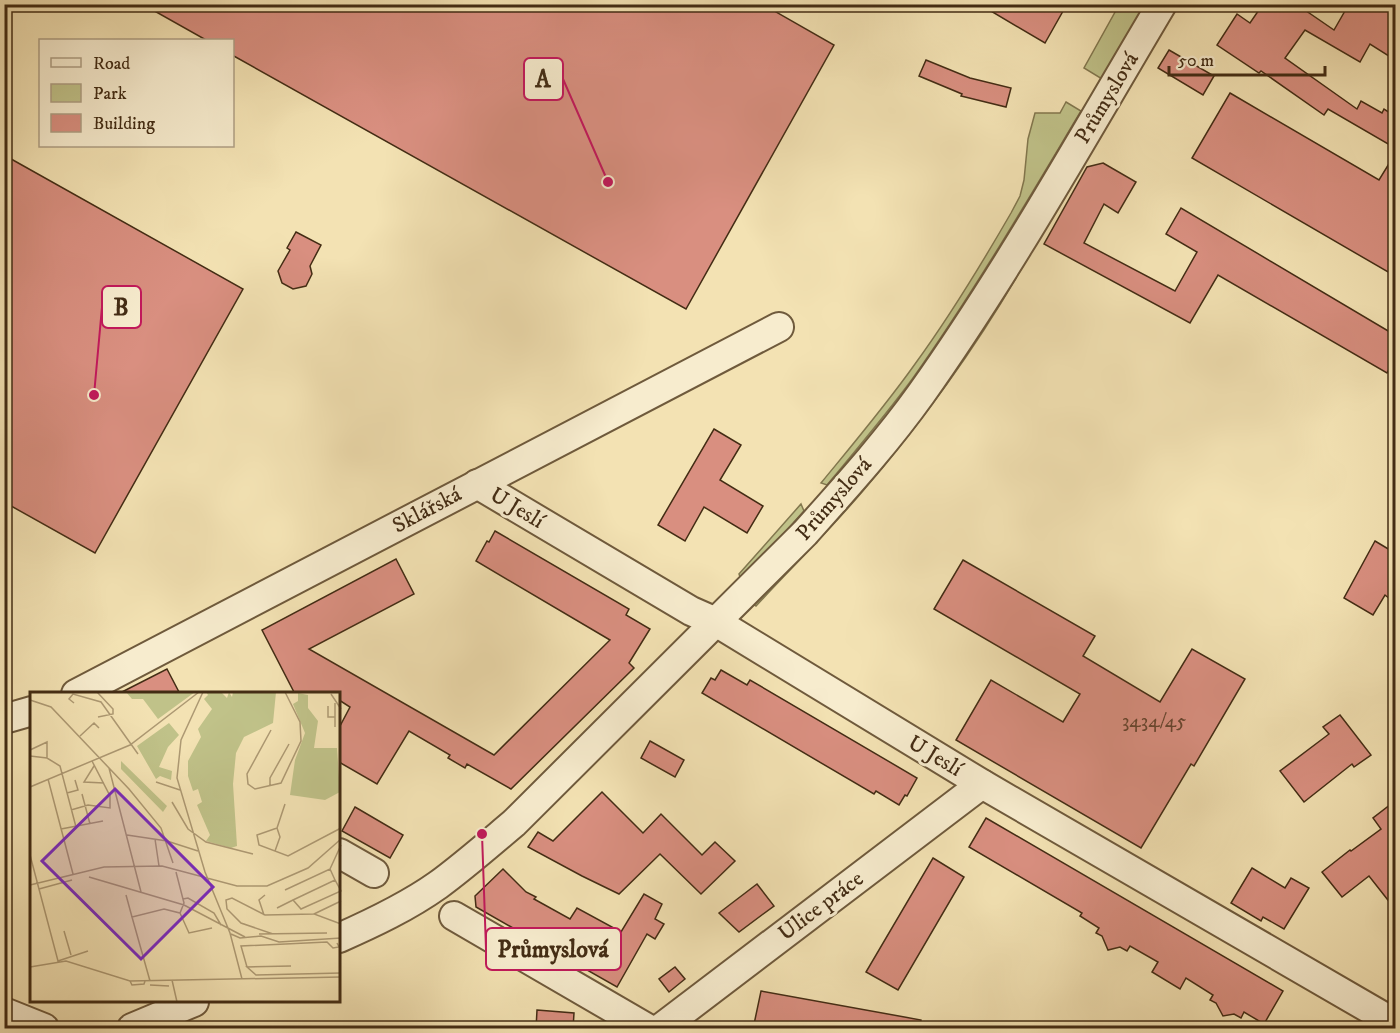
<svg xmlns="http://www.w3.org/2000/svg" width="1400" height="1033" font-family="'IM FELL DW Pica',serif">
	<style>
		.green { fill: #c0c289; stroke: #82774e; stroke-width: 1.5 }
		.building { fill: #d98f80; stroke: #432c14; stroke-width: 1.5 }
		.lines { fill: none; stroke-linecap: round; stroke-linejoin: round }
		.minor-casing { stroke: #6f5a3c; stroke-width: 32 }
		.minor { stroke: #f7ecce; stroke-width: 28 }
		.labels { text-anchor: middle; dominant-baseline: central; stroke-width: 6; stroke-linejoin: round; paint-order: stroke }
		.number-label { font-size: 20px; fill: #68452f }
		.street-label { font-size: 22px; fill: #432c14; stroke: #f7ecce }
		.inset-road { fill: none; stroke: #ad9973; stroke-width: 1.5 }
		.view { fill: #7b2cbf; fill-opacity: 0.15; stroke: #7b2cbf; stroke-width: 3 }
		.inset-edge { fill: none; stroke: #432c14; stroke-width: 3 }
		.leader { fill: none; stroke: #c2185b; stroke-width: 2 }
		.callout-dot { fill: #c2185b; stroke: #f7ecce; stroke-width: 2 }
		.callout { fill: #f7ecce; stroke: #c2185b; stroke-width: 2 }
		.callout-label { font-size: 24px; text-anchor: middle; font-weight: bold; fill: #432c14 }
	</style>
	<rect width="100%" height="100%" fill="#f3e2b3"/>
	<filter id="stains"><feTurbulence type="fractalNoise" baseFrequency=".00333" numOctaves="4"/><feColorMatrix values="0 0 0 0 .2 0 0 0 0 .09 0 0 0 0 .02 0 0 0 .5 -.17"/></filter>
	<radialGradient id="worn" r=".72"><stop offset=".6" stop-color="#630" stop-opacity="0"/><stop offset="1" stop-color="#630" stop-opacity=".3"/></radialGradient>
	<!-- green -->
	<g class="green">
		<polygon points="1119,5 1146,5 1102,79 1084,68"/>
		<path d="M1066 102 1081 111C1027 201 974 292 913 378 886 415 856 450 827 485L821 483C853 444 886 405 915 364 950 316 981 265 1011 213L1020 196 1024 180 1028 139 1035 113H1060Z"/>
		<path d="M1037 241C988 331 928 415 862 492 828 532 791 568 756 606L753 604Z"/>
		<polygon points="801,504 804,511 741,580 739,574"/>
	</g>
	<!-- building -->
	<g class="building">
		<polygon points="142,4 762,4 834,45 686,309 232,55 232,40 206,40"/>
		<polygon points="979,4 1067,4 1045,43"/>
		<polygon points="1263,4 1296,4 1334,30 1349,4 1395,4 1395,60 1370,44 1360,62 1305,30 1285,58 1357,109 1361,101 1382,113 1384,109 1395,116 1395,148 1328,109 1324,115 1261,71 1259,73 1217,45 1237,14 1250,23"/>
		<polygon points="1169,50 1214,76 1203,95 1158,68"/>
		<polygon points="926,60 970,78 1011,88 1006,107 961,96 962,94 919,76"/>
		<polygon points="1230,93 1379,180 1395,154 1395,276 1192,158"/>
		<polygon points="4,155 243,289 95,553 4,502"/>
		<polygon points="1103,163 1136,182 1118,213 1104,204 1084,243 1175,291 1197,252 1166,234 1181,208 1395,335 1395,358 1387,373 1218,275 1190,323 1044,244 1087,167"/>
		<polygon points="296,232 321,245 310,266 312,274 306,286 293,289 282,283 278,271 290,250 287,248"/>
		<polygon points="714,429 741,445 720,480 763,506 747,533 704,507 685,541 658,525"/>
		<polygon points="495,531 629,609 626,615 650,629 629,663 634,668 511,789 467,764 465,768 448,758 450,755 409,731 377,784 339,762 339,728 350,707 339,700 339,694 295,694 262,630 396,559 414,594 309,649 494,755 610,640 476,561 487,541 489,542"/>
		<polygon points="1375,541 1395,553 1395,603 1385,595 1373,615 1344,598"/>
		<polygon points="963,560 1095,636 1083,656 1160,702 1192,649 1245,679 1194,766 1191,764 1141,848 956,740 991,680 1063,722 1080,694 934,609"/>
		<polygon points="167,669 180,694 118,694"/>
		<polygon points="721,670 747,685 750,680 917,778 907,796 905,795 899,805 876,791 874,794 702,693 711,678 715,680"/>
		<polygon points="1340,715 1371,755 1354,767 1352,764 1304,802 1280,771 1329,734 1323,727"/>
		<polygon points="650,741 684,760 675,777 641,758"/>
		<polygon points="602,792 643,833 661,814 702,855 715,842 735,861 701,894 660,854 619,894 582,876 528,847 538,832 553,841"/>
		<polygon points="1395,801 1395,909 1369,876 1342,897 1322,872 1350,850 1351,851 1381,829 1373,818"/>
		<polygon points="355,807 403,835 390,858 342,831"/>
		<polygon points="986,818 1283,991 1264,1024 1244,1012 1241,1018 1234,1014 1223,1016 1216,1003 1210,1000 1213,995 1186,978 1180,989 1152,972 1158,962 1130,946 1127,951 1120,947 1108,950 1102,936 1096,933 1099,928 1080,916 1082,913 969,847"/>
		<polygon points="933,858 964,877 898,990 866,972"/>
		<polygon points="1252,868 1285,888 1291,878 1309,888 1284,929 1263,917 1261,921 1231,903"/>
		<polygon points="503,869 526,892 536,897 534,899 570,919 577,908 621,932 644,894 662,904 655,919 664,924 655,939 647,934 617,987 476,907 475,896"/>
		<polygon points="757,884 774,906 739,932 719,913"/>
		<polygon points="675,967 685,979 669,992 659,979"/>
		<polygon points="761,991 921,1020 920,1029 753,1029"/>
		<polygon points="537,1010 574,1013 573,1029 536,1029"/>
	</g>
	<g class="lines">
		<defs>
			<g id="minor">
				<polyline points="477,484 691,611 716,622 982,784 1396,1024"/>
				<polyline points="76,694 779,327"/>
				<polyline points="4,719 32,711"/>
				<polyline points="339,853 374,873"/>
				<polyline points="454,916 647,1028"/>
				<path d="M339 938C373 923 407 907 438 885 464 866 489 844 514 823L805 533C845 488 886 443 921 394 1009 270 1084 135 1162 4"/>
				<polyline points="4,1012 44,1028"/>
				<polyline points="132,1028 194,1002"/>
				<polyline points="661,1028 982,784"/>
			</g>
		</defs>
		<!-- minor casing -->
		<use href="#minor" class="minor-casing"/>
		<!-- minor -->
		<use href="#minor" class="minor"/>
	</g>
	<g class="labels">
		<!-- number labels -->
		<g class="number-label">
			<text x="1154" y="721">3434/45</text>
		</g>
		<!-- street labels -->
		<g class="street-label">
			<text transform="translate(1107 98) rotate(-59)">Průmyslová</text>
			<text transform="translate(834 499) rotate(-49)">Průmyslová</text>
			<text transform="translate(517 508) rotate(31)">U Jeslí</text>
			<text transform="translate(427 510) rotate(-28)">Sklářská</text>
			<text transform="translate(935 756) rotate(31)">U Jeslí</text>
			<text transform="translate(821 906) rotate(-37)">Ulice práce</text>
		</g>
	</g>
	<!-- overview -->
	<g transform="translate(30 692)">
		<rect width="310" height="310" fill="#f3e2b3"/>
		<path d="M96 0H165L128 27 113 7H102ZM176 0H191L197 6 199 0 202 5 203 0H246L243 31 214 45 206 61 203 92 207 154 201 156 176 149 180 143 167 113 172 110 168 97 163 99 158 84V69L171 45 168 37 182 17 174 7 178 3ZM268 1 278 3V16L288 29 284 56H307L310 100 295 108 260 103 265 68 275 41 263 12 268 9ZM139 31 149 43 138 55 129 75 142 79 141 88 130 84 126 87 107 54ZM91 69 137 114 133 120 91 77Z" fill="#c0c289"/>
		<path class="inset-road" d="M67 0 83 17V22L68 25M173 0 151 48 147 86 175 180 200 241 212 287M278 0H309M301 2 311 17M0 8 21 15 99 97 131 136 143 171M44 11 39 7 43 2 71 10 108 62M298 14V25H305M305 35V11M241 38 217 82 218 92 225 97 251 91 271 49 270 30 255 0M50 44 64 31 69 36M0 58 17 50V66M0 64 17 66 30 74 46 135M64 74 54 90 74 91M79 76 111 200M18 87 43 182M126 90 150 98M0 95 100 53 169 0M240 95V86L259 52M37 101 48 98 45 88M52 102 60 132M142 110 158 137 176 150 223 162M41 118 58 113 80 116V104L62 69M247 136 255 112M31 137 73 129M97 143 137 149 168 159M125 147 129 174M245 159 250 145 247 136 227 143 229 153 258 164 311 136M0 163 28 269 58 259M300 177 311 153M59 185 154 213 215 245M0 193 74 175 132 174 207 194H237L278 176 311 147M9 197 42 188M255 198 300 177 305 188M96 203 102 225M153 207 158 206 184 221 191 233M311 209 284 222 311 232M247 216 263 208 271 217 311 199 305 188 263 208M150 221 159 241 182 236M234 223 229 208 235 203M34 239 41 263M201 242 210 246 231 244 249 250 311 246M229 242 297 241M243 242 211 231 197 217 196 208 202 206 235 223 284 222M261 274 217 275 226 283 311 281M0 275 36 269 100 289 311 285M217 275 211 254 297 250 303 256 309 255 307 251M142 288 147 310M100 289 102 293 114 292 115 289M120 289 102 225 134 217 150 221 154 211 146 180M120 293 139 294"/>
		<path class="view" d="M85 97 183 195 111 267 12 169Z"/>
		<rect width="310" height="310" class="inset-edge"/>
	</g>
	<!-- callouts -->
	<path class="leader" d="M608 182L563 79M94 395L102 307M482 834L486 949"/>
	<g class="callout-dot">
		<circle cx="608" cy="182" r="6"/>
		<circle cx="94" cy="395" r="6"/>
		<circle cx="482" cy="834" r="6"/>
	</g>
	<g class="callout">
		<rect x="524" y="58" width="39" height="42" rx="6"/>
		<rect x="102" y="286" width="39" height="42" rx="6"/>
		<rect x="486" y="928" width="135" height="42" rx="6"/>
	</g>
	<g class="callout-label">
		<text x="543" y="87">A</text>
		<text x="121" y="315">B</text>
		<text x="553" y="957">Průmyslová</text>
	</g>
	<!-- margin -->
	<rect width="1400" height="1033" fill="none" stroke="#f3e2b3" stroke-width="24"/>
	<rect x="6" y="6" width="1388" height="1021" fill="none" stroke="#432c14" stroke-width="3"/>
	<rect x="12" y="12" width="1376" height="1009" fill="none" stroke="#432c14" stroke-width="1.5"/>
	<!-- legend -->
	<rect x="39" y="39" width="195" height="108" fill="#f7ecce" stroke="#af9f84" stroke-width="1.5"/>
	<rect x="51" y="58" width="30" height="9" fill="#f7ecce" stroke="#af9f84" stroke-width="1.5"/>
	<text x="93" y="69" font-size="18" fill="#432c14">Road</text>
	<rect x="51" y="84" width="30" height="18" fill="#c0c289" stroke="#af9f84" stroke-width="1.5"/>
	<text x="93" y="99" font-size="18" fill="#432c14">Park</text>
	<rect x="51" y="114" width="30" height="18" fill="#d98f80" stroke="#af9f84" stroke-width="1.5"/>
	<text x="93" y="129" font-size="18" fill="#432c14">Building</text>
	<!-- scale -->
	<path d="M1169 66v9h156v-9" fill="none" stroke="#432c14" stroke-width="3"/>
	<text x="1178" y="66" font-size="18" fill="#432c14" stroke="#f7ecce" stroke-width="4.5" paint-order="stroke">50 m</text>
	<rect width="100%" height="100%" filter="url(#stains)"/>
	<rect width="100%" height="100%" fill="url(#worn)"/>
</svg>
